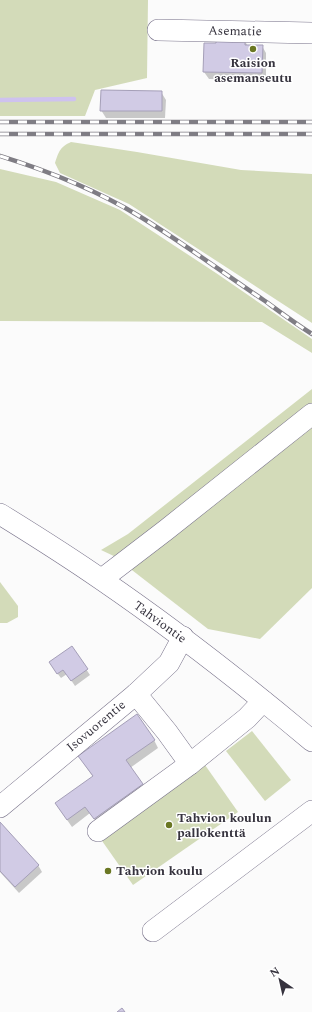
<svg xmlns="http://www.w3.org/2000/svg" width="312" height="1012" font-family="Spectral,serif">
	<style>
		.green { fill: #d3dbb9 }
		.shadow { fill: #0003 }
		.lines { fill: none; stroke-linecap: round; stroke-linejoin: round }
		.stream { stroke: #cec2ef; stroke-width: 4.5 }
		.building { fill: #d1cbe5; stroke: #a59fb8 }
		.minor-casing { stroke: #78728a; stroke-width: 22 }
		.minor { stroke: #fff; stroke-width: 21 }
		.rail-casing { stroke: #7f7d84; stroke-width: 4.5 }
		.rail { stroke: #fff; stroke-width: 3; stroke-dasharray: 9; stroke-linecap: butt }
		.poi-dot { fill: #6a7723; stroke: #fff; stroke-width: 1.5 }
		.labels { text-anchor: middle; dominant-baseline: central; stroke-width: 3; stroke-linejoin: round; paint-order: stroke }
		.street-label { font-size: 13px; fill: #36333e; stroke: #fff }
		.poi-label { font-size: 13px; font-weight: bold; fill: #36333e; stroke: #fff; text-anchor: start }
	</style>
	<rect width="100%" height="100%" fill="#fbfbfb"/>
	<!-- green -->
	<g class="green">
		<polygon points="0,0 148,0 147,78 95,90 85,116 0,116"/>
		<path d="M71 142 137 152 241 170 312 174V323L129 204 60 173 55 163C59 151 60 147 71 142Z"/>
		<polygon points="0,169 56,182 120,210 216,273 312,339 312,353 262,322 0,321"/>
		<polygon points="312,389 312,409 118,558 101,550 128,534"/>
		<polygon points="312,420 312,588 260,639 208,629 128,567"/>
		<polygon points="0,582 18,606 18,617 7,623 0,623"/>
		<polygon points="252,731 291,780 265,801 226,751"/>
		<polygon points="205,765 238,812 133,885 100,838"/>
	</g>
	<!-- shadow -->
	<g class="shadow">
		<polygon points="244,40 248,46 262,46 266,53 266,80 209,79 204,72 217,44"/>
		<polygon points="161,92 166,100 165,118 106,118 101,110"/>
		<polygon points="72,648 90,675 75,686 67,674 61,678 53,668"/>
		<polygon points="154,740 158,748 130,768 146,792 99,826 90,813 72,827 56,804 93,777 84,764"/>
		<polygon points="0,823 38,865 42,872 19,893 0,872"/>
	</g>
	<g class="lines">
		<!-- stream -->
		<polyline class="stream" points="0,100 74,99"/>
	</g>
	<!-- building -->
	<g class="building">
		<polygon points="216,38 245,39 245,45 263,45 262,73 203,72 204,43 216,43"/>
		<polygon points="101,90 162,91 162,111 100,111"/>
		<polygon points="72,646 88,669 71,681 63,670 57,674 49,662"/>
		<polygon points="137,714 155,740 126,760 143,784 94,819 85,807 67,820 55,803 93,776 78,756"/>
		<polygon points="0,822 39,865 15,887 0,871"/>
		<polygon points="122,1008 125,1012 117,1012"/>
	</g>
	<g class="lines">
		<defs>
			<g id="minor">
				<polyline points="158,30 312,33"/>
				<path d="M0 514C34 535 69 557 102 580 175 630 244 684 312 741"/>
				<polyline points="102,579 166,530 312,414"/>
				<polyline points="136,694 167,732 190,764"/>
				<polyline points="0,807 136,694 169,663 183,637"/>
				<polyline points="98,831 190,764 247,718 263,701"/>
				<polyline points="153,931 312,811"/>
			</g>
		</defs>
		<!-- minor casing -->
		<use href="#minor" class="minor-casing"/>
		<!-- minor -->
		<use href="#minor" class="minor"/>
		<defs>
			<g id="rail">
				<polyline points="0,122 312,122"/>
				<polyline points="0,134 312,134"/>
				<path d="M0 156C48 171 96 190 139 216 182 242 223 273 265 301 280 312 296 324 312 334"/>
			</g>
		</defs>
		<!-- rail casing -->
		<use href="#rail" class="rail-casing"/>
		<!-- rail -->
		<use href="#rail" class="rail"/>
	</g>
	<!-- markers -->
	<g class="poi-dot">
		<circle cx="253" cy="49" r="4"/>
		<circle cx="169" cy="825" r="4"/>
		<circle cx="108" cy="871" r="4"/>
	</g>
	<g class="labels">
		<!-- street labels -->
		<g class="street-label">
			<text transform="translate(235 31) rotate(1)">Asematie</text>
			<text transform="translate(160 622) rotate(36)">Tahviontie</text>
			<text transform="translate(96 726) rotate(-40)">Isovuorentie</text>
		</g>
		<!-- poi labels -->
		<g class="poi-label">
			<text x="253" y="63" text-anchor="middle">Raision<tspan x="253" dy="15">asemanseutu</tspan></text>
			<text x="177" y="818">Tahvion koulun<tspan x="177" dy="15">pallokenttä</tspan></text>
			<text x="116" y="871">Tahvion koulu</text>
		</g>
	</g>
	<!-- north arrow -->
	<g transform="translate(280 980) rotate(326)" stroke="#ffffff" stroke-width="3" paint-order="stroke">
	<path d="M0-3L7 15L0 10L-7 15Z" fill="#36333e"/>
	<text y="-6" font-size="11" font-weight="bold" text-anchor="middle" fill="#36333e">N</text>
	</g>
</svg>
